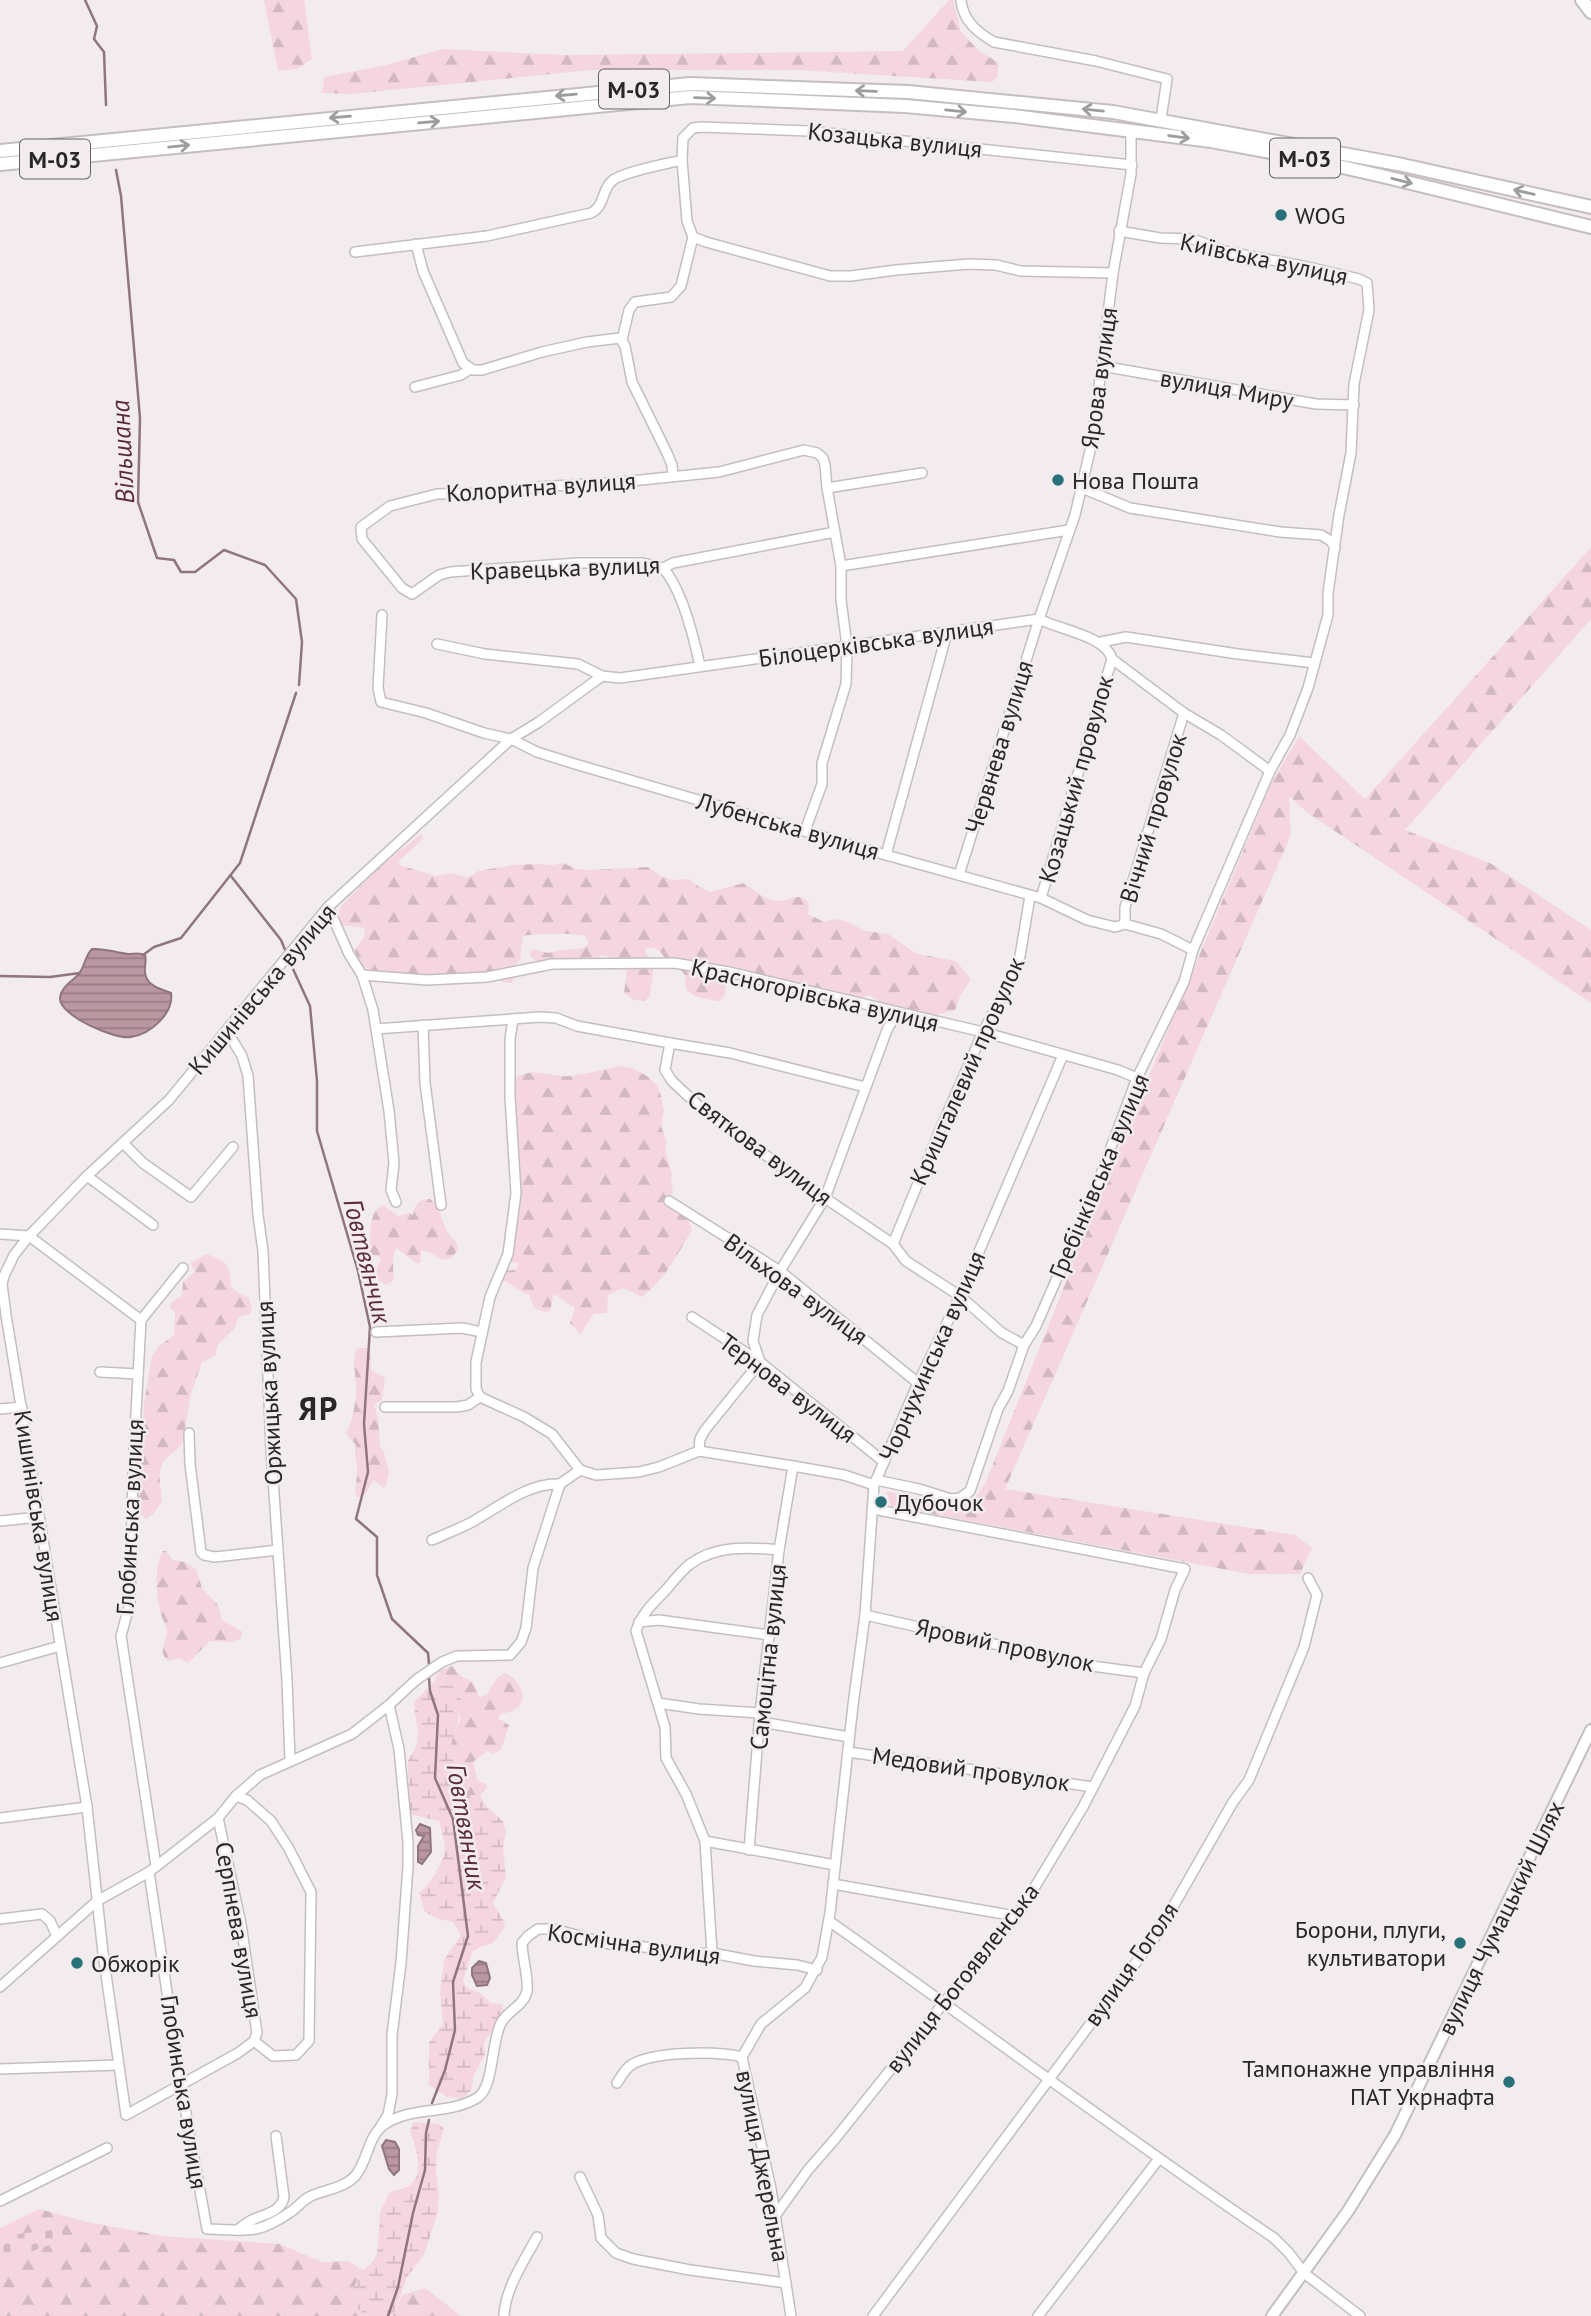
<svg xmlns="http://www.w3.org/2000/svg" width="1591" height="2316" font-family="'PT Sans',sans-serif">
	<style>
		.forest { fill: url(#forest-firs) }
		.wetland { fill: url(#wetland-marsh) }
		.cemetery { fill: url(#cemetery-stones) }
		.water { fill: url(#water-rules); stroke: #8f757d; stroke-width: 2 }
		.lines { fill: none; stroke-linecap: round; stroke-linejoin: round }
		.stream { stroke: #8f757d; stroke-width: 2.5 }
		.minor-casing { stroke: #c4bec0; stroke-width: 12 }
		.major-casing { stroke: #c4bec0; stroke-width: 14 }
		.highway-casing { stroke: #c4bec0; stroke-width: 16 }
		.minor { stroke: #fff; stroke-width: 9 }
		.major { stroke: #fff; stroke-width: 10 }
		.highway { stroke: #fff; stroke-width: 12 }
		.oneway { stroke: #9e9d9d }
		.poi-dot { fill: #28707a; stroke: #f3ecee; stroke-width: 2.5 }
		.labels { text-anchor: middle; dominant-baseline: central; stroke-width: 5; stroke-linejoin: round; paint-order: stroke }
		.shield { fill: #f3ecee; stroke: #656162; stroke-width: 2 }
		.shield-label { font-size: 23px; font-weight: bold; fill: #282626 }
		.street-label { font-size: 24px; fill: #282626; stroke: #f3ecee }
		.poi-label { font-size: 24px; fill: #282626; stroke: #f3ecee; text-anchor: start }
		.water-label { font-size: 26px; font-style: italic; fill: #5b2a3d; stroke: #f3ecee }
		.district-label { font-size: 32px; font-weight: bold; letter-spacing: 2px; fill: #282626; stroke: #f3ecee }
	</style>
	<defs>
		<pattern id="forest-firs" width="22" height="20" patternUnits="userSpaceOnUse" patternTransform="scale(1.75)"><rect width="22" height="20" fill="#f5d6e0"/><path d="M5 1l3.5 6h-7zM16 11l3.5 6h-7z" fill="#d2b8c0"/></pattern>
		<pattern id="wetland-marsh" width="20" height="14" patternUnits="userSpaceOnUse" patternTransform="scale(1.75)"><rect width="20" height="14" fill="#f5d6e0"/><path d="M1 5h8M5 5V1M11 12h8M15 12V8" fill="none" stroke="#d2b8c0"/></pattern>
		<pattern id="cemetery-stones" width="16" height="16" patternUnits="userSpaceOnUse" patternTransform="scale(1.75)"><rect width="16" height="16" fill="#f5d6e0"/><path d="M2 7V4a2 2 0 0 1 4 0v3zM10 15v-3a2 2 0 0 1 4 0v3z" fill="#d2b8c0"/></pattern>
		<pattern id="water-rules" width="6" height="5" patternUnits="userSpaceOnUse" patternTransform="scale(1.75)"><rect width="6" height="5" fill="#bb97a2"/><path d="M0 2.5h6" fill="none" stroke="#987b84"/></pattern>
	</defs>
	<rect width="100%" height="100%" fill="#f3ecee"/>
	<!-- forest -->
	<g class="forest">
		<polygon points="264,0 304,0 312,59 297,69 278,71"/>
		<polygon points="949,0 953,0 961,32 980,52 998,62 998,76 992,82 796,70 592,70 351,94 322,93 324,77 386,65 443,49 565,55 903,51"/>
		<polygon points="1591,547 1591,619 1405,830 1490,863 1591,930 1591,1003 1308,813 1289,796 1291,835 1005,1489 1295,1535 1312,1548 1300,1574 1249,1574 891,1506 886,1491 951,1507 972,1501 985,1484 1140,1097 1272,782 1299,736 1365,799"/>
		<path d="M421 834 423 837 422 840 399 861V865L436 876 452 873 468 878 478 871 513 865 538 864 552 865 563 863 577 869 589 870 648 867 661 876 673 880 689 879 698 886 710 892 744 883C755 890 765 901 778 901 792 901 797 891 809 903L808 914 824 922 835 919 848 922 865 931 888 934 917 954 956 961 971 979 960 996 955 1010C946 1014 935 1013 928 1019L887 1007 870 995 840 1003 816 999 801 989 759 980 725 976 722 977 726 983 725 994 720 1001H716C708 999 695 998 689 992 683 987 687 982 685 976 683 969 677 970 672 966 660 957 665 947 646 948L645 952C659 965 651 980 650 997L644 1001 634 1000 624 993 627 969 619 960 602 955 592 962 564 960 536 961 530 956V952L533 949 548 953 561 950 584 948 589 943 585 936C573 933 534 933 523 936L520 960 513 969 514 980 511 983 503 982 491 974 424 976C402 967 360 984 355 950L364 937 365 929C356 925 349 928 339 924L340 907 376 870Z"/>
		<path d="M620 1066 632 1068 647 1076 657 1085 660 1092 664 1111 661 1126 667 1142 665 1150 672 1174 671 1182 673 1192 670 1196 672 1208 688 1219 692 1231C676 1255 666 1279 642 1297L623 1288 608 1295 607 1313 594 1314 580 1334 570 1323 575 1308 554 1294 550 1311 544 1312 534 1308 529 1294H526L504 1281 503 1278 507 1271 517 1269 518 1263 506 1262 520 1177 515 1146 516 1078C533 1066 552 1078 570 1076 587 1074 604 1069 620 1066Z"/>
		<path d="M430 1199C444 1209 441 1232 456 1241L458 1249C445 1272 436 1251 421 1250V1262L418 1264 396 1248C392 1256 393 1270 394 1280L386 1285 376 1279 375 1272 381 1259 378 1256 371 1257C368 1249 370 1221 374 1214 376 1209 379 1208 383 1205L398 1216 410 1213 413 1215C416 1203 417 1200 430 1199Z"/>
		<path d="M207 1254C213 1257 224 1259 227 1266 236 1285 221 1286 249 1298L252 1309 250 1314 239 1317 234 1329 218 1344 215 1356 202 1362 191 1394 182 1444C177 1451 170 1454 165 1460 156 1472 161 1487 162 1501L154 1513 146 1519 138 1513 137 1505 144 1404 152 1356 158 1347 174 1335 175 1312 170 1308C170 1300 176 1300 182 1296L183 1282 195 1272 190 1263Z"/>
		<path d="M357 1348H370L371 1370 385 1378 382 1400 374 1405 378 1418 380 1446 384 1452 389 1471 386 1486 383 1488 374 1480C369 1487 366 1498 357 1497 353 1488 357 1483 357 1474 358 1463 353 1457 356 1445L346 1434C353 1419 357 1399 356 1383 355 1370 352 1360 357 1348Z"/>
		<path d="M163 1551H166L173 1560 185 1562 196 1569 202 1588 218 1605 222 1620 243 1632 240 1639 230 1642 210 1641 188 1663 180 1658 168 1661C157 1651 167 1643 167 1631 166 1624 161 1617 160 1610 156 1594 154 1564 163 1551Z"/>
		<path d="M452 1666 462 1677 473 1682 479 1697 487 1695C491 1687 496 1676 505 1673 521 1680 533 1703 510 1712 506 1713 502 1713 499 1715V1719L509 1725 501 1750 493 1754 487 1751 473 1762 478 1781 486 1784 487 1788 480 1796 473 1795 461 1798 452 1792 451 1788 454 1764 450 1749 453 1733 460 1720V1693L443 1686 438 1678 434 1680 441 1670Z"/>
		<polygon points="39,2209 88,2222 163,2236 280,2244 322,2262 348,2261 363,2270 352,2291 356,2308 369,2316 0,2316 0,2228"/>
		<polygon points="425,2288 461,2316 393,2316 402,2295"/>
	</g>
	<!-- wetland -->
	<g class="wetland">
		<path d="M438 1678 440 1679 443 1686 454 1684C471 1702 452 1728 451 1748 450 1753 453 1759 454 1764 455 1774 451 1783 452 1792L461 1798 473 1795 480 1796 487 1807 503 1821 506 1832 503 1847 506 1877 493 1903 503 1920 505 1927 493 1943 478 1948 472 1952 463 1981 466 1987 480 1993 491 2003 502 2004 504 2012 484 2043 485 2054 473 2077 472 2089 463 2099 447 2097 429 2085V2042L443 2024 440 1993 444 1960 461 1935 453 1922 438 1919 425 1912 419 1893C429 1886 444 1862 445 1849 445 1841 441 1829 439 1821L409 1814 408 1760C425 1738 415 1727 414 1702Z"/>
		<path d="M414 2122 440 2124 444 2129 437 2151 436 2171 439 2195 438 2212 424 2255 407 2277 393 2316H369L356 2308 352 2291 363 2270 371 2264 377 2254 380 2212 389 2193C396 2190 404 2189 410 2185 425 2174 416 2146 410 2132Z"/>
	</g>
	<!-- cemetery -->
	<polygon class="cemetery" points="61,2229 64,2240 0,2262 0,2240 11,2235"/>
	<!-- water -->
	<g class="water">
		<path d="M92 949C106 948 116 953 128 954 135 954 139 952 145 955 147 961 144 966 145 972 146 986 161 989 171 993 174 1013 151 1034 131 1037 116 1040 59 1016 60 998 61 986 74 981 80 972 85 965 85 956 92 949Z"/>
		<polygon points="420,1824 430,1828 431,1852 422,1864 418,1862 418,1846 424,1836 418,1835 416,1830"/>
		<polygon points="479,1961 486,1963 490,1978 487,1985 477,1986 472,1975 472,1968"/>
		<polygon points="386,2140 395,2142 399,2149 399,2170 394,2175 389,2169 382,2146"/>
	</g>
	<g class="lines">
		<!-- stream -->
		<g class="stream">
			<polyline points="85,0 97,26 94,39 104,52 106,105"/>
			<polyline points="116,170 121,196 140,418 138,502 157,558 174,560 181,572 195,572 224,550 265,565 296,599 302,642 299,685"/>
			<polyline points="231,876 281,940 286,952"/>
			<polyline points="143,955 154,947 181,938 240,863 296,693"/>
			<polyline points="293,969 310,1006 317,1081 317,1131 358,1271 370,1327 364,1424 368,1472 356,1519 377,1537 377,1575 392,1619 428,1653 429,1664"/>
			<polyline points="0,976 50,977 80,973"/>
			<polyline points="429,1678 430,1691 438,1715 435,1778 453,1819 468,1936 453,1982 455,2030 445,2070 432,2103"/>
			<polyline points="388,2316 398,2287 413,2213 425,2170 426,2133 429,2120"/>
		</g>
		<defs>
			<g id="minor">
				<path d="M961 0C963 21 977 32 994 42L1096 61 1167 79 1161 119"/>
				<polyline points="693,237 706,242 830,276 851,276 896,270 969,264 996,265 1021,271 1113,273"/>
				<polyline points="416,244 423,271 463,363 473,370 482,370 542,352 587,342 620,338 625,346 632,382 667,453 672,465 673,476"/>
				<path d="M355 252 487 236 591 213C605 206 601 191 612 181 622 172 666 164 682 160L683 138 693 128 701 127 809 131 1132 165"/>
				<polyline points="622,340 629,310 635,302 671,297 681,286 693,237 687,221 682,160"/>
				<polyline points="1102,366 1316,404 1354,405"/>
				<polyline points="415,387 461,375 470,369"/>
				<polyline points="827,488 922,473"/>
				<polyline points="1082,488 1130,508 1280,532 1321,535 1331,541 1335,548"/>
				<polyline points="841,566 1069,530"/>
				<path d="M663 568C682 589 694 638 700 666"/>
				<polyline points="382,615 378,688 381,702 426,713 484,733 511,739 537,752 575,764 886,855 1041,898 1087,920 1115,927 1125,924 1161,934 1193,950"/>
				<polyline points="1101,642 1126,637 1238,654 1314,663"/>
				<path d="M437 644 485 654 578 664 602 676 620 678 1039 619C1060 630 1106 636 1112 659L1184 713 1221 735 1270 771"/>
				<polyline points="805,831 822,784 822,763 846,684 847,646 841,600 841,566 827,488 825,465 823,458 817,453 804,450 719,472 621,482 537,487 495,493 437,494 390,506 361,527 362,539 402,588 412,594 439,575 450,572 578,563 643,563 663,568 673,563 835,532"/>
				<polyline points="886,855 947,633"/>
				<polyline points="959,875 1039,619 1075,515 1092,442 1113,273 1131,174 1131,131"/>
				<polyline points="1041,898 1112,659"/>
				<polyline points="328,907 349,954 362,975 373,1010 389,1111 394,1163 391,1190 396,1202"/>
				<polyline points="1125,924 1125,907 1184,713"/>
				<polyline points="362,975 427,980 487,977 552,964 674,963 729,972 983,1032 1118,1070 1137,1078"/>
				<polyline points="423,1025 425,1083 441,1205"/>
				<polyline points="376,1029 540,1017 556,1018 577,1026 670,1043 665,1070 672,1081 703,1110 825,1198 893,1244 906,1261 960,1296 1002,1333 1024,1345"/>
				<polyline points="227,1031 242,1056 248,1076 258,1215 263,1251 271,1450 287,1680 290,1760"/>
				<polyline points="670,1043 730,1053 865,1087"/>
				<polyline points="123,1143 143,1163 191,1197 233,1147"/>
				<polyline points="87,1176 153,1225"/>
				<polyline points="669,1201 780,1271 918,1383"/>
				<polyline points="0,1234 29,1236 141,1320"/>
				<polyline points="893,1244 937,1137 983,1032 1013,976 1020,956 1030,896"/>
				<polyline points="692,1317 760,1362 884,1462"/>
				<polyline points="376,1332 462,1328 482,1332"/>
				<polyline points="100,1372 138,1374"/>
				<polyline points="480,1397 476,1389 476,1362 490,1297 508,1254 516,1193 510,1097 510,1039 513,1019"/>
				<polyline points="385,1407 456,1407 468,1405 480,1397 524,1417 552,1434 580,1470"/>
				<polyline points="0,1409 22,1407"/>
				<polyline points="189,1433 190,1464 201,1552 204,1555 215,1557 278,1550"/>
				<polyline points="699,1451 700,1439 705,1430 760,1362 753,1341 757,1315 780,1271 825,1198 887,1030 894,1018 902,1014"/>
				<polyline points="876,1480 919,1489 951,1499 960,1498 970,1491 998,1409 1008,1391 1024,1345 1036,1326 1057,1278 1074,1246 1137,1078 1184,982 1193,950 1270,771 1290,735 1308,688 1328,615 1328,593 1339,515 1351,453 1354,384 1369,310 1367,283 1359,279 1308,267 1224,251 1193,239 1160,238 1119,231"/>
				<polyline points="0,1521 39,1517"/>
				<path d="M432 1540C445 1534 459 1529 472 1522 499 1507 529 1482 560 1484"/>
				<polyline points="865,1615 1092,1666 1144,1673"/>
				<polyline points="639,1622 659,1620 770,1635"/>
				<polyline points="0,1663 60,1646"/>
				<polyline points="658,1703 699,1709 760,1713"/>
				<polyline points="761,1722 849,1737"/>
				<polyline points="848,1752 1093,1787"/>
				<polyline points="236,1796 247,1800 271,1821 288,1847 311,1892 309,2041 296,2055 273,2056 254,2041"/>
				<polyline points="0,1818 87,1807"/>
				<polyline points="218,1818 241,1924 257,2033 254,2041 238,2053 126,2115 103,1953 87,1807 6,1315 2,1284 4,1276 14,1255 29,1236 87,1176 169,1100 328,907 511,739 539,722 602,676"/>
				<polyline points="705,1841 835,1865"/>
				<polyline points="749,1850 760,1713 779,1550 793,1466"/>
				<polyline points="156,1866 121,1636 130,1603 133,1469 141,1320 183,1268"/>
				<path d="M149 1872 181 2086 207 2229C248 2230 256 2236 292 2211 298 2207 302 2201 309 2197 325 2189 344 2189 356 2175 368 2160 368 2135 385 2124 411 2106 449 2115 477 2098 494 2088 491 2042 501 2023 508 2010 524 2006 527 1991 529 1979 522 1957 522 1943L528 1936 538 1929H554L613 1945H633L686 1954 712 1953 754 1961 797 1965 817 1970"/>
				<polyline points="833,1884 1015,1916"/>
				<polyline points="0,1919 42,1914 50,1921 57,1936"/>
				<path d="M829 1921C978 2026 1123 2136 1274 2238L1289 2253 1304 2273 1360 2316"/>
				<path d="M712 1953 705 1841 686 1794 666 1758 665 1727 636 1631C641 1615 652 1604 664 1592 673 1582 680 1572 690 1564 716 1545 749 1547 779 1550"/>
				<polyline points="0,1987 97,1901 149,1872 218,1818 236,1796 260,1775 352,1734 389,1705 416,1680 442,1662 457,1656 510,1655 521,1642 526,1628 533,1568 560,1484 580,1470 596,1475 639,1472 659,1467 699,1451 793,1466 844,1475 874,1485"/>
				<polyline points="0,2069 118,2065"/>
				<path d="M617 2083C621 2077 625 2069 631 2065 653 2051 717 2051 742 2057"/>
				<polyline points="381,2126 388,2115 392,2094 392,2035 401,1963 408,1866 408,1842 399,1749 389,1705"/>
				<polyline points="580,2177 598,2215 601,2238 616,2253 633,2259 690,2270 786,2283"/>
				<polyline points="0,2201 107,2148"/>
				<polyline points="775,2216 808,2170 835,2139 974,1965 1021,1910 1083,1807 1135,1706 1144,1673 1161,1639 1175,1590 1185,1569 873,1509"/>
				<path d="M237 2230C242 2227 247 2222 252 2220 265 2214 281 2212 284 2197L276 2136"/>
				<path d="M504 2316C505 2289 524 2261 537 2237"/>
				<polyline points="791,2316 771,2189 742,2057 761,2024 805,1988 822,1957 830,1913 853,1705 865,1615 874,1485 918,1383 960,1296 1063,1055"/>
				<polyline points="873,2316 1158,1933 1233,1802 1249,1780 1304,1647 1317,1595 1308,1578"/>
				<polyline points="1038,2316 1158,2160"/>
			</g>
			<polyline id="major" points="1272,2316 1348,2211 1395,2135 1591,1730"/>
			<g id="highway">
				<polyline points="1582,0 1591,12"/>
				<polyline points="0,151 690,84 908,92 1113,112 1398,164 1591,207"/>
				<polyline points="0,164 690,97 905,106 1014,116 1211,141 1303,158 1382,176 1591,227"/>
			</g>
		</defs>
		<!-- minor casing -->
		<use href="#minor" class="minor-casing"/>
		<!-- major casing -->
		<use href="#major" class="major-casing"/>
		<!-- highway casing -->
		<use href="#highway" class="highway-casing"/>
		<!-- minor -->
		<use href="#minor" class="minor"/>
		<!-- major -->
		<use href="#major" class="major"/>
		<!-- highway -->
		<use href="#highway" class="highway"/>
	</g>
	<!-- one-way arrows -->
	<defs><path id="oneway-shaft" d="M-6 0H5M1.5-3L5.5 0L1.5 3" fill="none" stroke-width="1.6" stroke-linecap="round" stroke-linejoin="round" transform="scale(1.75)"/></defs>
	<g class="oneway">
		<use href="#oneway-shaft" transform="translate(866 91) rotate(-178)"/>
		<use href="#oneway-shaft" transform="translate(566 95) rotate(175)"/>
		<use href="#oneway-shaft" transform="translate(705 98) rotate(2)"/>
		<use href="#oneway-shaft" transform="translate(1093 110) rotate(-174)"/>
		<use href="#oneway-shaft" transform="translate(956 111) rotate(6)"/>
		<use href="#oneway-shaft" transform="translate(340 117) rotate(175)"/>
		<use href="#oneway-shaft" transform="translate(429 122) rotate(-5)"/>
		<use href="#oneway-shaft" transform="translate(1179 137) rotate(8)"/>
		<use href="#oneway-shaft" transform="translate(179 146) rotate(-6)"/>
		<use href="#oneway-shaft" transform="translate(1402 181) rotate(14)"/>
		<use href="#oneway-shaft" transform="translate(1524 192) rotate(-167)"/>
	</g>
	<!-- markers -->
	<g class="poi-dot">
		<circle cx="1281" cy="215" r="7"/>
		<circle cx="1058" cy="480" r="7"/>
		<circle cx="881" cy="1502" r="7"/>
		<circle cx="1460" cy="1943" r="7"/>
		<circle cx="77" cy="1963" r="7"/>
		<circle cx="1509" cy="2082" r="7"/>
	</g>
	<g class="labels">
		<!-- shield labels -->
		<g class="shield">
			<rect x="599" y="69.5" width="70" height="39" rx="5"/>
			<rect x="1270" y="138.5" width="70" height="39" rx="5"/>
			<rect x="20" y="139.5" width="70" height="39" rx="5"/>
		</g>
		<g class="shield-label">
			<text x="634" y="89">М-03</text>
			<text x="1305" y="158">М-03</text>
			<text x="55" y="159">М-03</text>
		</g>
		<!-- street labels -->
		<g class="street-label">
			<text transform="translate(895 140) rotate(6)">Козацька вулиця</text>
			<text transform="translate(1264 259) rotate(12)">Київська вулиця</text>
			<text transform="translate(1099 378) rotate(-82)">Ярова вулиця</text>
			<text transform="translate(1227 389) rotate(10)">вулиця Миру</text>
			<text transform="translate(541 487) rotate(-4)">Колоритна вулиця</text>
			<text transform="translate(565 568) rotate(-2)">Кравецька вулиця</text>
			<text transform="translate(876 642) rotate(-8)">Білоцерківська вулиця</text>
			<text transform="translate(999 747) rotate(-73)">Червнева вулиця</text>
			<text transform="translate(1076 779) rotate(-74)">Козацький провулок</text>
			<text transform="translate(1153 818) rotate(-73)">Вічний провулок</text>
			<text transform="translate(788 826) rotate(16)">Лубенська вулиця</text>
			<text transform="translate(262 989) rotate(-50)">Кишинівська вулиця</text>
			<text transform="translate(815 995) rotate(13)">Красногорівська вулиця</text>
			<text transform="translate(967 1071) rotate(-66)">Кришталевий провулок</text>
			<text transform="translate(760 1148) rotate(37)">Святкова вулиця</text>
			<text transform="translate(1099 1176) rotate(-67)">Гребінківська вулиця</text>
			<text transform="translate(796 1289) rotate(36)">Вільхова вулиця</text>
			<text transform="translate(932 1356) rotate(-66)">Чорнухинська вулиця</text>
			<text transform="translate(788 1388) rotate(37)">Тернова вулиця</text>
			<text transform="translate(269 1393) rotate(-93)">Оржицька вулиця</text>
			<text transform="translate(39 1516) rotate(81)">Кишинівська вулиця</text>
			<text transform="translate(130 1517) rotate(-87)">Глобинська вулиця</text>
			<text transform="translate(1005 1645) rotate(12)">Яровий провулок</text>
			<text transform="translate(768 1657) rotate(-84)">Самоцітна вулиця</text>
			<text transform="translate(971 1769) rotate(8)">Медовий провулок</text>
			<text transform="translate(1501 1918) rotate(-64)">вулиця Чумацький Шлях</text>
			<text transform="translate(239 1930) rotate(80)">Серпнева вулиця</text>
			<text transform="translate(634 1944) rotate(8)">Космічна вулиця</text>
			<text transform="translate(1131 1964) rotate(-55)">вулиця Гоголя</text>
			<text transform="translate(962 1978) rotate(-52)">вулиця Богоявленська</text>
			<text transform="translate(184 2092) rotate(81)">Глобинська вулиця</text>
			<text transform="translate(763 2166) rotate(79)">вулиця Джерельна</text>
		</g>
		<!-- poi labels -->
		<g class="poi-label">
			<text x="1295" y="215">WOG</text>
			<text x="1072" y="480">Нова Пошта</text>
			<text x="895" y="1502">Дубочок</text>
			<text x="1446" y="1929" text-anchor="end">Борони, плуги,<tspan x="1446" dy="28">культиватори</tspan></text>
			<text x="91" y="1963">Обжорік</text>
			<text x="1495" y="2068" text-anchor="end">Тампонажне управління<tspan x="1495" dy="28">ПАТ Укрнафта</tspan></text>
		</g>
		<!-- water labels -->
		<g class="water-label">
			<text transform="translate(122 452) rotate(-93)">Вільшана</text>
			<text transform="translate(368 1261) rotate(76)">Говтвянчик</text>
			<text transform="translate(467 1827) rotate(80)">Говтвянчик</text>
		</g>
		<!-- district labels -->
		<g class="district-label">
			<text x="319" y="1408">ЯР</text>
		</g>
	</g>
</svg>
